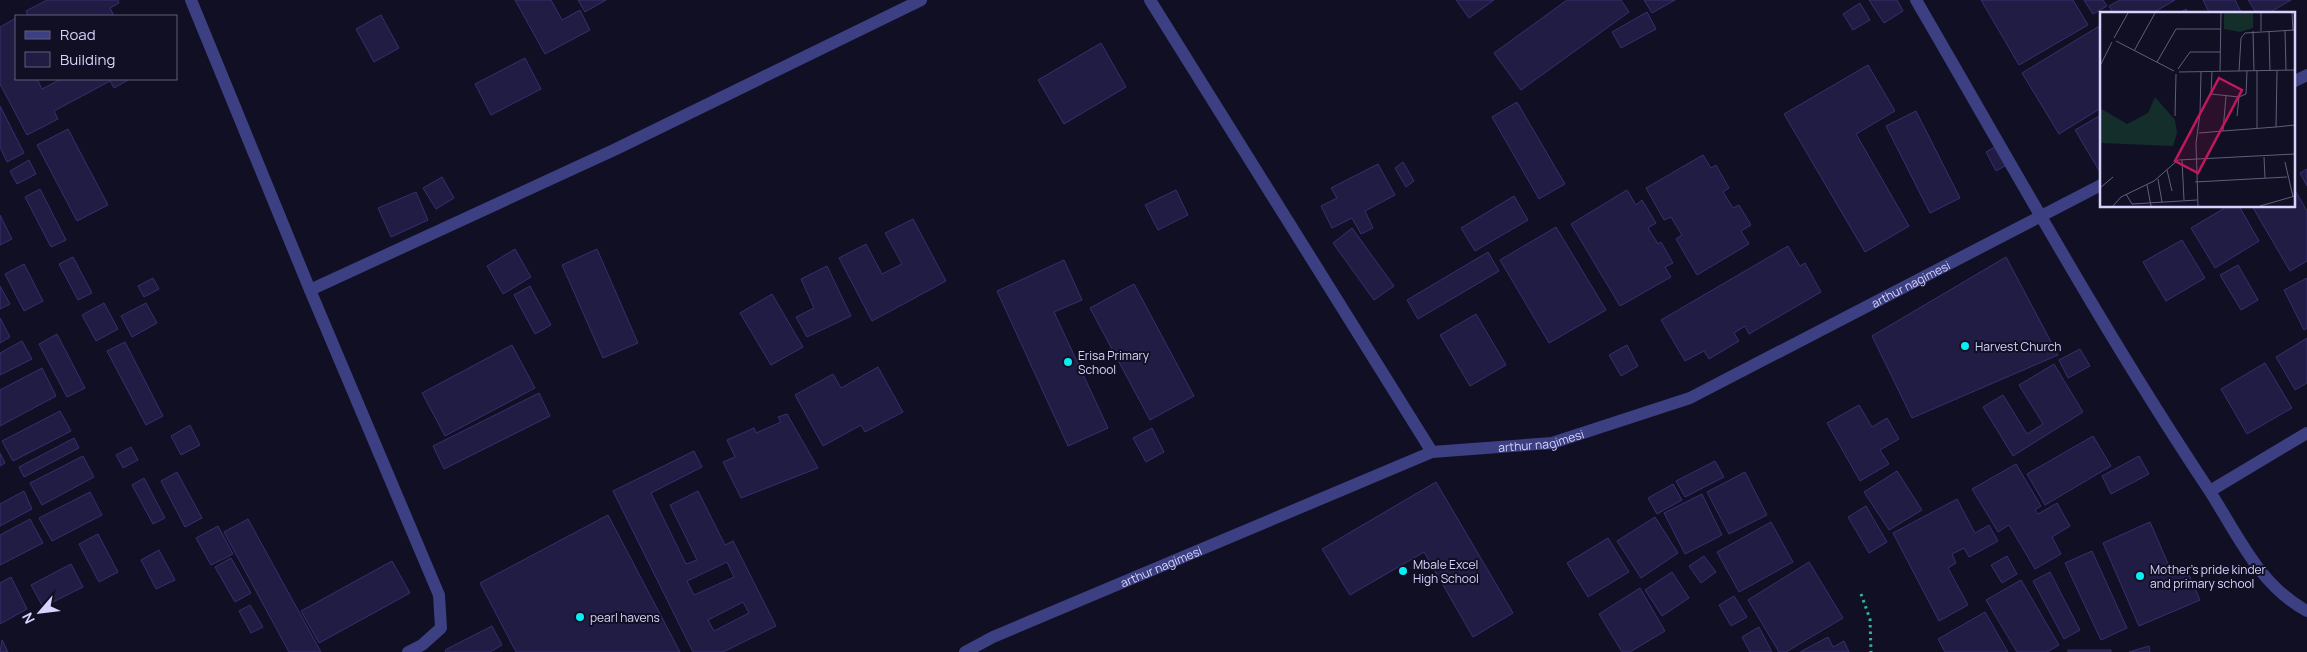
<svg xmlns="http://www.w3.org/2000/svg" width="2307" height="652" font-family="Manrope,sans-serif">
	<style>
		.building { fill: #211c44; stroke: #372f6f; fill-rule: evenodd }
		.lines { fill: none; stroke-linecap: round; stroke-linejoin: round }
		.path { stroke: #34b1a0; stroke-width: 3; stroke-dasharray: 2.5 4; stroke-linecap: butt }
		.minor { stroke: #3c3f81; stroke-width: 12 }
		.poi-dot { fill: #0aeef3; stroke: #110f24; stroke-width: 2 }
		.labels { text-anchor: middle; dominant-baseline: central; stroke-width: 4; stroke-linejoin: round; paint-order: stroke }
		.street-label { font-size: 12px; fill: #d6d4fd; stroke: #110f24 }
		.poi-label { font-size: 12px; fill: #d6d4fd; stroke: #110f24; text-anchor: start }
		.inset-road { fill: none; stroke: #605e7b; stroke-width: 1 }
		.view { fill: #c2185b; fill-opacity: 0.15; stroke: #c2185b; stroke-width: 2.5 }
		.inset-edge { fill: none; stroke: #d6d4fd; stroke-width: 2.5 }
	</style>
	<rect width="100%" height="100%" fill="#110f24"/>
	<!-- building -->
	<g class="building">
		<polygon points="47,0 118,0 119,3 110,8 114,16 28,16 26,11"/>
		<polygon points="515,0 551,0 562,20 580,10 590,30 545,54"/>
		<polygon points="578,0 606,0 585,12"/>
		<polygon points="1456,0 1494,0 1469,18"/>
		<polygon points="1567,0 1621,0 1629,12 1521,90 1494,53"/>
		<polygon points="1644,0 1675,0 1652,13"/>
		<polygon points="1869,0 1897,0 1903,11 1884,23"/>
		<polygon points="1981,0 2073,0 2088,25 2019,65"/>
		<polygon points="2084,0 2103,0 2107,6 2093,14"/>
		<polygon points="2120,0 2175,0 2151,14 2113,14 2109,6"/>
		<polygon points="2203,0 2235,0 2242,14 2210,14"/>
		<polygon points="2248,0 2291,0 2267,14 2257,14"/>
		<polygon points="1860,3 1870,20 1853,30 1843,14"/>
		<polygon points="2186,9 2189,14 2178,14"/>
		<polygon points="1647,12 1656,29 1621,48 1612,32"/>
		<polygon points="381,15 399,48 374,62 356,29"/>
		<polygon points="16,18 16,79 37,79 42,89 61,79 130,79 114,88 110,81 54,111 58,119 27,135 0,84 0,27"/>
		<polygon points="2101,25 2101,108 2059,134 2022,73"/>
		<polygon points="1101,43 1126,87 1064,124 1038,80"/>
		<polygon points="525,58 541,89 491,115 475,84"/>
		<polygon points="1868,65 1895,111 1856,134 1909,226 1865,252 1784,114"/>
		<polygon points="1517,102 1565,184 1539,199 1492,117"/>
		<polygon points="0,106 24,153 7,162 0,147"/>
		<polygon points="1916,111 1960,198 1930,213 1886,126"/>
		<polygon points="2101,115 2101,172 2100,172 2075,130"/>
		<polygon points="68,129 108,205 77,221 37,145"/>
		<polygon points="2000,144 2010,163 1996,171 1986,152"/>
		<polygon points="1703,155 1711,168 1716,165 1729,188 1723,192 1733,208 1739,205 1751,225 1741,231 1749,244 1697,275 1676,239 1682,235 1671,217 1664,220 1646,188"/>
		<polygon points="29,160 36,174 17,184 10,171"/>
		<polygon points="1403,162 1414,181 1406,187 1395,168"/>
		<polygon points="1378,164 1395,195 1365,211 1373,228 1361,234 1352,218 1332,228 1321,206 1337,198 1331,188"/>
		<polygon points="2307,169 2307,186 2300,173"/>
		<polygon points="442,177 454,198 436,209 423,188"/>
		<polygon points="2293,187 2307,211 2307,261 2290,271 2252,206 2293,206"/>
		<polygon points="40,189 66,240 51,247 25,197"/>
		<polygon points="1176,190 1188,215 1158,230 1145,205"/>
		<polygon points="1627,190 1636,205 1642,200 1656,223 1648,228 1658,244 1661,242 1673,263 1665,267 1671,277 1620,306 1571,224"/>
		<polygon points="416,192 428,220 391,237 378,208"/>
		<polygon points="1514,196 1528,220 1475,251 1461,228"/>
		<polygon points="2228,206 2239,206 2259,241 2215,268 2191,228"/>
		<polygon points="0,215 12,239 0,245"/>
		<polygon points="913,219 946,281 872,321 839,258 866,244 882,274 902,264 885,233"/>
		<polygon points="1556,227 1606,310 1549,343 1500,260"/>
		<polygon points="1352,228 1394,286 1374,300 1333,243"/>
		<polygon points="2182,240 2205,278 2166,301 2143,262"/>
		<polygon points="1788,246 1800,266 1805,263 1821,292 1749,334 1745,326 1734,333 1739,341 1709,359 1704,351 1685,361 1661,320"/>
		<polygon points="515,249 531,277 503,294 487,266"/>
		<polygon points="597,249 638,343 603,358 562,265"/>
		<polygon points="1488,252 1499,271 1418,319 1407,300"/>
		<polygon points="73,257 92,293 78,300 59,264"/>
		<polygon points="2006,257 2058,355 1912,418 1872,336"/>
		<polygon points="1064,260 1082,300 1054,312 1108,428 1068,446 997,291"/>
		<polygon points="24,264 43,301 24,311 5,274"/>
		<polygon points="2238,265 2258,300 2241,310 2220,275"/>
		<polygon points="827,266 851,316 807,337 796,317 814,308 801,279"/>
		<polygon points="153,278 159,289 144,297 138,286"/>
		<polygon points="2307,278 2307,328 2304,330 2284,290"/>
		<polygon points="1134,284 1194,396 1150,420 1090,308"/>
		<polygon points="0,286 10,304 0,309"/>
		<polygon points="530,286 551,325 535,334 514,295"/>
		<polygon points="772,294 803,347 771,365 740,313"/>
		<polygon points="104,303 118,329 96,341 82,315"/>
		<polygon points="146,303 157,323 132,337 121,316"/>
		<polygon points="1476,314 1506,365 1470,386 1440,335"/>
		<polygon points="0,318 10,337 0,343"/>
		<polygon points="57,334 85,388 67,397 39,344"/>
		<polygon points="2307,338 2307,383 2295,390 2276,357"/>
		<polygon points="22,341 32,359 0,375 0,353"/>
		<polygon points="125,342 163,416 146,425 107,351"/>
		<polygon points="512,345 535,388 445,436 422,393"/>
		<polygon points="1627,345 1638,366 1621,376 1609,355"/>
		<polygon points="2080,349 2090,366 2068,378 2059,360"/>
		<polygon points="2265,363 2292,408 2247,434 2221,389"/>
		<polygon points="2054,364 2083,412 2013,456 1983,407 2003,395 2027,434 2043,424 2019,385"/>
		<polygon points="878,367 903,412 865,432 861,425 823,446 795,395 833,374 841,388"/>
		<polygon points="42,368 56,396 0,426 0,390"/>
		<polygon points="539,393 550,416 444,469 433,446"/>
		<polygon points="1859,405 1872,427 1887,418 1899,439 1880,450 1889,464 1860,481 1827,423"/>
		<polygon points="60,411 71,431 13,461 2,441"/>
		<polygon points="787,414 818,468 741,498 723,462 735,457 727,440 754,428 756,433 781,422 778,417"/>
		<polygon points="190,425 200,445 181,455 171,436"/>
		<polygon points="1152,428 1164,452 1146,462 1133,438"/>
		<polygon points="2093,436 2111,466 2045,505 2027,474"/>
		<polygon points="74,438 79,448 24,477 19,467"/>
		<polygon points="131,447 138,460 123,468 116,455"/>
		<path d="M694 451 702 467 651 493 686 564 697 560 670 505 698 491 725 545 733 541 776 626 723 652H693L613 491ZM727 562 734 577 694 595 687 581ZM743 602 749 613 714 631 708 620Z"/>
		<polygon points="0,453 5,463 0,466"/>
		<polygon points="83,456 94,477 42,505 30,483"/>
		<polygon points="2139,456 2149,474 2111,494 2102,476"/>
		<polygon points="1715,461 1724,477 1685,497 1676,481"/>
		<polygon points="2016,464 2041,506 2035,510 2038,514 2057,503 2070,526 2052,537 2061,554 2035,569 2009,525 1998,532 1972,489"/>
		<polygon points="1897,471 1922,510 1889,530 1864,492"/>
		<polygon points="177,472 202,518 185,527 161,481"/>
		<polygon points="1745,472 1767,515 1729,534 1707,492"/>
		<polygon points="144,478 165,518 153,524 132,485"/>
		<polygon points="1436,482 1513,613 1473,637 1424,552 1350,595 1322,549"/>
		<polygon points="1673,484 1682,500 1657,514 1648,498"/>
		<polygon points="24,491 32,509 0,526 0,504"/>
		<polygon points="90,492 102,515 52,541 39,518"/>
		<polygon points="1702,494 1722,535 1685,554 1664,513"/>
		<polygon points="1957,499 1975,533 1989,525 1998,541 1969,557 1964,548 1952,554 1956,563 1948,568 1968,605 1939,621 1893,533"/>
		<polygon points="1866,506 1887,542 1869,553 1848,517"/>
		<polygon points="608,515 680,652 516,652 480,583"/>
		<polygon points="1655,517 1678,553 1641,578 1617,541"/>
		<polygon points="30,519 43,543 0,565 0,535"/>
		<polygon points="248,519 321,652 289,652 224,532"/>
		<polygon points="1771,522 1793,562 1739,592 1717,552"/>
		<polygon points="2150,522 2173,575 2187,570 2200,600 2139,626 2103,543"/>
		<polygon points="218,526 233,554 211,565 196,538"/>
		<polygon points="98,534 118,572 99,582 79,544"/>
		<polygon points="1608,538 1629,572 1588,597 1567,563"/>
		<polygon points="159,550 175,580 156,589 141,560"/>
		<polygon points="2092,551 2127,628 2101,640 2065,563"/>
		<polygon points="1704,556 1716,572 1701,583 1689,566"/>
		<polygon points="2007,556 2017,574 2002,583 1991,565"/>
		<polygon points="231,558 251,593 235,602 215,567"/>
		<polygon points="392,561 410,593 319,643 301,611"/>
		<polygon points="1809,562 1843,618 1786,652 1779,652 1748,600"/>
		<polygon points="71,564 83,587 43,607 31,585"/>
		<polygon points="1672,572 1689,598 1662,616 1645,590"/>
		<polygon points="2050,572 2080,630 2064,639 2033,581"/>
		<polygon points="11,577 27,609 0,624 0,583"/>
		<polygon points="2021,580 2059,645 2047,652 2017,652 1986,600"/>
		<polygon points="1640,588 1665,631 1630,652 1622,652 1599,614"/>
		<polygon points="1734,596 1747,617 1731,626 1719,605"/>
		<polygon points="250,605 263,627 251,633 239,611"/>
		<polygon points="1985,612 2008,652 1945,652 1938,639"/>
		<polygon points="492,626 502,645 490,652 446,652 445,650"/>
		<polygon points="1759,627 1772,652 1750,652 1742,637"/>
		<polygon points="1828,637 1833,647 1844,641 1849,652 1800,652"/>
		<polygon points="2,640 8,652 0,652"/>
		<polygon points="2149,646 2150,652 2129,652"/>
		<rect x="2068" y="650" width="43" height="2"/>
	</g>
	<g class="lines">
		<!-- path -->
		<polyline class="path" points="1861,594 1870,619 1871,652"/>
		<!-- minor -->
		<g class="minor">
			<polyline points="191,0 310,290 439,595 441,628 422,645 408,652"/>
			<polyline points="1150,0 1432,452"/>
			<path d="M1916 0C2011 163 2102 329 2207 487 2236 531 2258 585 2307 611"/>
			<polyline points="2293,82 2307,75"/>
			<polyline points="310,290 616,149 921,0"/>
			<polyline points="2210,491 2307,433"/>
			<path id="s1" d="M965 652 993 637 1432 452 1552 443 1690 398 2101 185"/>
		</g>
	</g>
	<!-- markers -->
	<g class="poi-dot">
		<circle cx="1965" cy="346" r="5"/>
		<circle cx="1068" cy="362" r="5"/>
		<circle cx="1403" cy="571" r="5"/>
		<circle cx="2140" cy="576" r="5"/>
		<circle cx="580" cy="617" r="5"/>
	</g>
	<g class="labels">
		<!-- street labels -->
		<g class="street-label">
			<text stroke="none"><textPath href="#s1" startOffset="1022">arthur nagimesi</textPath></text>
			<text stroke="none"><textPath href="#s1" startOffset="618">arthur nagimesi</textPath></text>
			<text stroke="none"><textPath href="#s1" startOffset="214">arthur nagimesi</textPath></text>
		</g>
		<!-- poi labels -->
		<g class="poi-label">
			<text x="1975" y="346">Harvest Church</text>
			<text x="1078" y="355">Erisa Primary<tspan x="1078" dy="14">School</tspan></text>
			<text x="1413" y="564">Mbale Excel<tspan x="1413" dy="14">High School</tspan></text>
			<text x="2150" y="569">Mother's pride kinder<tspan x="2150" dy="14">and primary school</tspan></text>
			<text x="590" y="617">pearl havens</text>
		</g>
	</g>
	<!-- overview -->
	<g transform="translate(2100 12)">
		<rect width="195" height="195" fill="#110f24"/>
		<path d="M124 1H153V16L140 20 124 17ZM55 85 75 108 77 121 73 134 0 131V96L27 112 48 101Z" fill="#132e2b"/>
		<path class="inset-road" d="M161 1V19M192 1 193 18M153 19 154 59M169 19 170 59M185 19 186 58M14 26 28 1M16 29 74 59M34 39 55 1M57 50 76 17H121M0 54 12 30M78 57 90 40H120M112 59 111 82 139 85 146 82 147 59M120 59 121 1M139 59 141 26 145 21 195 18M157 59V117M79 60 195 58M75 104 76 62M137 104 139 85M176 115 195 113M123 119 176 115 177 59M99 121 123 119 126 84M164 145 165 166M82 148 84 188M185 150 193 185M67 158 72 179M58 167 62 190M95 170 187 165M47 173 51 194M0 176 13 165M26 182 32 192 97 188M13 194 21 185 54 169 78 148 195 142M98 194 96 131 100 102 101 60M160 194 195 184"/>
		<path class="view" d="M119 66 142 78 98 161 75 149Z"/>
		<rect width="195" height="195" class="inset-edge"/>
	</g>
	<!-- legend -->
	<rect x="15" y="15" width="162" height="65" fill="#110f24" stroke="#605e7b"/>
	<rect x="25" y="31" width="25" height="8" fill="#3c3f81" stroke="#605e7b"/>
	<text x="60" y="40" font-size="15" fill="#d6d4fd">Road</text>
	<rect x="25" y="52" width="25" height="15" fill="#211c44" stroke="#605e7b"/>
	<text x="60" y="65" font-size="15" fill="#d6d4fd">Building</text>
	<!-- north arrow -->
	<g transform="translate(40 612) rotate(242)" stroke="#110f24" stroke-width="4" paint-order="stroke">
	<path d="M0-4L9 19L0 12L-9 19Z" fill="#d6d4fd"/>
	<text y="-8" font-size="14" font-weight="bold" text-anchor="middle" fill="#d6d4fd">N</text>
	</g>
</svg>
